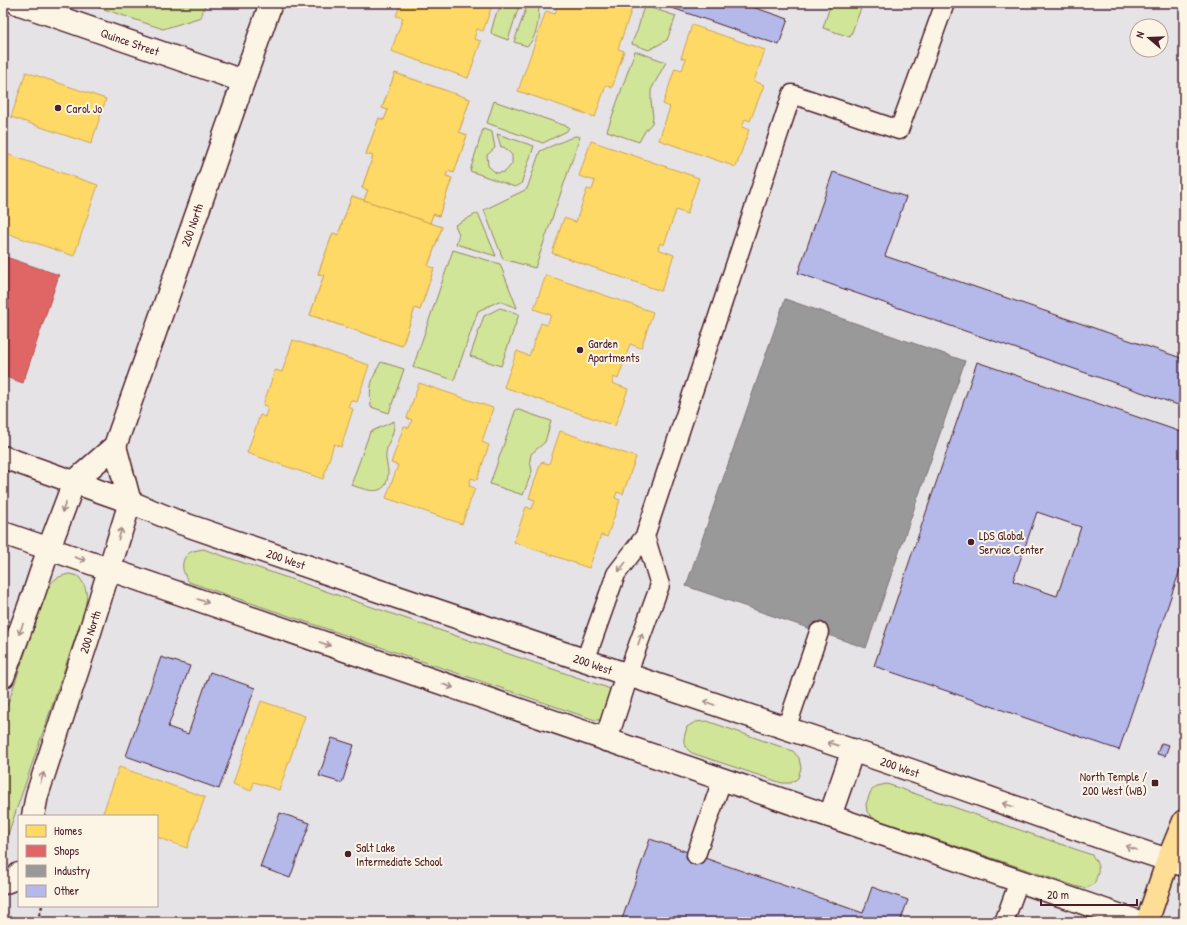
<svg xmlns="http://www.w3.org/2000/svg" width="1187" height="925" font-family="'Patrick Hand',sans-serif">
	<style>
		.green { fill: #d1e599; stroke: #8e8262 }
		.homes { fill: #ffd966; stroke: #c9a154 }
		.shops { fill: #e06666; stroke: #b35154 }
		.industry { fill: #999; stroke: #817478 }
		.building { fill: #b4b9ea; stroke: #4a1f2b; fill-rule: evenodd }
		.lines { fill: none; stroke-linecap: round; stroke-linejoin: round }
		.service-casing { stroke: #4a1f2b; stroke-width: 21 }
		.minor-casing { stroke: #4a1f2b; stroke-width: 25 }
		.tertiary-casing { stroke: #4a1f2b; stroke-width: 25 }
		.primary-casing { stroke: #4a1f2b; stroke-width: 25 }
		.path { stroke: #4a1f2b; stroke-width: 2.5; stroke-dasharray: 4 3; stroke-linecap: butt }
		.service { stroke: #fcf5e5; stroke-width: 18 }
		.minor { stroke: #fcf5e5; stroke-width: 22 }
		.tertiary { stroke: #fcf5e5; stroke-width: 22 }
		.primary { stroke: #fedd96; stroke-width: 22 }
		.oneway { stroke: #a38a88 }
		.poi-dot { fill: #4a1f2b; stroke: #fcf5e5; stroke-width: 1.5 }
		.labels { text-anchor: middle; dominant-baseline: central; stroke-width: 4; stroke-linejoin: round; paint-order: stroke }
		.street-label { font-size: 12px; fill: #4a1f2b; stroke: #fcf5e5 }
		.poi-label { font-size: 12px; fill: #4a1f2b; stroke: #fcf5e5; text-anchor: start }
	</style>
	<rect width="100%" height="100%" fill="#e6e3e6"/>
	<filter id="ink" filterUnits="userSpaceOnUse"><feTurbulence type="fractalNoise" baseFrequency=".025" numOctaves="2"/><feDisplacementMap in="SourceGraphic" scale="8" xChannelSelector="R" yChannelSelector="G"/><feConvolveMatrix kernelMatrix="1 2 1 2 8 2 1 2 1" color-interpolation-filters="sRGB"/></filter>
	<g filter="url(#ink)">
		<!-- green -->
		<g class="green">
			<polygon points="86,3 206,3 201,17 163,29"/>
			<polygon points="504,3 520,3 508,40 492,34 491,32 496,14"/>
			<path d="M528 3H542C537 9 539 15 538 22 537 30 533 42 527 46L514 42Z"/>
			<polygon points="831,3 863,3 850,37 823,28"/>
			<path d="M645 6 676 16 667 40 649 50 632 44C633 37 638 32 639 25 641 17 641 13 645 6Z"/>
			<polygon points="635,51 666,62 651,90 651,101 653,117 652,123 645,131 639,142 607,131"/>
			<polygon points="494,101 569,127 567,131 543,143 487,123"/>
			<polygon points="483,129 492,132 495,148 487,155 488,166 496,173 505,172 512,164 512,155 504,147 501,147 497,134 534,146 521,184 515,187 470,171"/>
			<polygon points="575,136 580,137 535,268 503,259 484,210 527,189 540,151"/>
			<polygon points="478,213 496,256 456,244 459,234 455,225"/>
			<polygon points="453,250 500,264 517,308 499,301 478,311 454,380 413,367"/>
			<polygon points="500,308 519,314 501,366 470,356 484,316"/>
			<path d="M381 362 404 369 389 413 371 407C369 386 371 380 381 362Z"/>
			<polygon points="516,409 551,421 545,442 531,454 530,460 532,471 523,495 490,484"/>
			<path d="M394 421C395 436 387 441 386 454 385 460 388 466 388 472 388 499 367 490 351 485L370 432Z"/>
			<path d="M203 549 608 688 613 693 603 720H595L189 582C181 572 179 557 193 551 196 550 200 550 203 549Z"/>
			<path d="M69 574 78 576C88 588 88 596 84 612L3 849V718L44 597C50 583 52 578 69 574Z"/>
			<path d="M707 721 793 751 799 758 801 768 798 778 791 783H782L692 753C680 745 684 739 687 727L695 722Z"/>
			<path d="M887 784 1092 855C1101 868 1099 871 1094 884L1086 888 1078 887 873 818 867 812 866 804 871 791 877 786Z"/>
		</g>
		<!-- homes -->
		<g class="homes">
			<polygon points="401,3 493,3 483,31 477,29 474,39 481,41 468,78 391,51 403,18 396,16"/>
			<polygon points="558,3 626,3 633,5 618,49 624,51 612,88 606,85 595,117 518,91 546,11 555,14"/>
			<polygon points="692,25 765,50 754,81 764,85 750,121 745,119 742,127 749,130 736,167 659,140 670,107 663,104 675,68 682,70 686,59 681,58"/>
			<polygon points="26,72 106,99 91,144 11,117"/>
			<polygon points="395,73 470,99 459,132 467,135 454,173 448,171 446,176 452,178 439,216 433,214 430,223 442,227 428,266 434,268 420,310 415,308 402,346 310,315 324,275 318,274 333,233 338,235 352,196 364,200 368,190 362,188 373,156 366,154 379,118 384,120 388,110 382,108"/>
			<polygon points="395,73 470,99 459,132 467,135 454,173 448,171 446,176 452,178 439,216 433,214 430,223 364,200 368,190 362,188 373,156 366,154 379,118 384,120 388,110 382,108"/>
			<polygon points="591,141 699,178 687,214 676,210 664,245 660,243 658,249 674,255 661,291 552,253 564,218 576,222 587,189 592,190 595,181 579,176"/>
			<polygon points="3,153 98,185 74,256 3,232"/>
			<polygon points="352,196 442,227 428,266 434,268 420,310 415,308 402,346 310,315 324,275 318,274 333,233 338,235"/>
			<polygon points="546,275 653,312 641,348 630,344 618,379 614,377 612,383 628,389 615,426 504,387 517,351 529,356 541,323 547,325 551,315 534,309"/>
			<polygon points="293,340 369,365 357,402 351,400 348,407 353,409 341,447 334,444 323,479 247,453 260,415 265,417 268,407 263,405 275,370 282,372"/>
			<polygon points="419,383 493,408 482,442 489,445 477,480 471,478 469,486 475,488 462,524 386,498 398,465 391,463 404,426 409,428 412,420 407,418"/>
			<polygon points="560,431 636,457 623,494 617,492 615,498 620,500 607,537 601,535 589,568 514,542 526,507 532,509 535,500 529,498 541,462 549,464"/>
			<polygon points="261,701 305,716 279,790 254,782 251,791 233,784"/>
			<polygon points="119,767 205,797 187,848 157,837 157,816 102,816"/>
		</g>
		<!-- shops -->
		<polygon class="shops" points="3,256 59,275 23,383 3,376"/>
		<!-- industry -->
		<polygon class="industry" points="785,299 965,361 866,648 686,586"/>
		<!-- building -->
		<g class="building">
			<polygon points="658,3 741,3 788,19 779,45"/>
			<polygon points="833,172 906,197 885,256 1184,359 1184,407 798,273"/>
			<path d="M977 362 1184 433V558L1119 750 874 666ZM1037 512 1081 527 1057 596 1013 581Z"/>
			<polygon points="161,657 190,666 168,727 188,734 210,672 255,688 219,789 126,756"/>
			<polygon points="332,738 354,745 342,783 319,776"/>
			<polygon points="1161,743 1169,745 1165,756 1157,754"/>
			<polygon points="280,813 310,823 290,878 260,867"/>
			<polygon points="650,839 863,913 872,887 908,900 900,922 621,922"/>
		</g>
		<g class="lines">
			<defs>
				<g id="service">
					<polyline points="585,661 616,574 645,536 792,94 899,130 945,3"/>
					<polyline points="627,675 660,585 645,536"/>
					<polyline points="786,729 819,632"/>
					<polyline points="696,855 722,780"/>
					<polyline points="1004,922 1019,881"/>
				</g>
				<g id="minor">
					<polyline points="17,3 243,81"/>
					<path d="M3 457 130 502 181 523C404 600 628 676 851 750 958 785 1062 826 1168 860"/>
					<polyline points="3,533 1139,922"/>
					<polyline points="3,677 34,593 49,548 74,482 115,446 271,3"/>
					<polyline points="606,740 627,675"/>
					<polyline points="33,816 37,795 90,632 130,502 115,446"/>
					<polyline points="830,816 853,750"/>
					<polyline points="3,883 16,878 19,874"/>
				</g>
				<polyline id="tertiary" points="1168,860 1184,865"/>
				<polyline id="primary" points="1147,922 1168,860 1184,821"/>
			</defs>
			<!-- service casing -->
			<use href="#service" class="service-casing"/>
			<!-- minor casing -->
			<use href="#minor" class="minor-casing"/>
			<!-- tertiary casing -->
			<use href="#tertiary" class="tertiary-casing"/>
			<!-- primary casing -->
			<use href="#primary" class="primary-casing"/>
			<!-- path -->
			<polyline class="path" points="37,922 42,906"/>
			<!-- service -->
			<use href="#service" class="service"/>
			<!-- minor -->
			<use href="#minor" class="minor"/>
			<!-- tertiary -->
			<use href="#tertiary" class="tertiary"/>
			<!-- primary -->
			<use href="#primary" class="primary"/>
		</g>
		<!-- one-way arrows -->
		<defs><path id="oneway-shaft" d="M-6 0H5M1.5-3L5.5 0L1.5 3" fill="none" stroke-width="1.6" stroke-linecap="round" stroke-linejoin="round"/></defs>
		<g class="oneway">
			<use href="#oneway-shaft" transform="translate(64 507) rotate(111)"/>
			<use href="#oneway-shaft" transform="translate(120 534) rotate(-74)"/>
			<use href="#oneway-shaft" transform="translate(80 559) rotate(19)"/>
			<use href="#oneway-shaft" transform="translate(622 567) rotate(128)"/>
			<use href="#oneway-shaft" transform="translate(203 601) rotate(19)"/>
			<use href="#oneway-shaft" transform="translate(21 629) rotate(110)"/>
			<use href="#oneway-shaft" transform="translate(640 639) rotate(-70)"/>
			<use href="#oneway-shaft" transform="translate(325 644) rotate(19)"/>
			<use href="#oneway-shaft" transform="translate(448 686) rotate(19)"/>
			<use href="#oneway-shaft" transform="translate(709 703) rotate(-161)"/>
			<use href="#oneway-shaft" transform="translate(833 744) rotate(-162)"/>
			<use href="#oneway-shaft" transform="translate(42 778) rotate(-72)"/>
			<use href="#oneway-shaft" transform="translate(1008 805) rotate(-161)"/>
			<use href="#oneway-shaft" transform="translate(1131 848) rotate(-162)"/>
		</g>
	</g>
	<!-- markers -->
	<g class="poi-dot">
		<circle cx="58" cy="108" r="4"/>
		<circle cx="580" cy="350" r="4"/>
		<circle cx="971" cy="542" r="4"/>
		<rect x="1151" y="779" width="8" height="8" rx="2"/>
		<circle cx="348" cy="854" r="4"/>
	</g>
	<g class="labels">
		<!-- street labels -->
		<g class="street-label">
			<text transform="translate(130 42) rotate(19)">Quince Street</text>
			<text transform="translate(192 225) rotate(-71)">200 North</text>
			<text transform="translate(286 559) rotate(19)">200 West</text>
			<text transform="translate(90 632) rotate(-72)">200 North</text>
			<text transform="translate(593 664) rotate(19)">200 West</text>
			<text transform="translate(900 767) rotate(19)">200 West</text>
		</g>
		<!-- poi labels -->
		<g class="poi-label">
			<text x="66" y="108">Carol Jo</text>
			<text x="588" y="343">Garden<tspan x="588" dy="14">Apartments</tspan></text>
			<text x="979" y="535">LDS Global<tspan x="979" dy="14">Service Center</tspan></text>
			<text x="1147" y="776" text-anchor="end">North Temple /<tspan x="1147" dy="14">200 West (WB)</tspan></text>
			<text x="356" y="847">Salt Lake<tspan x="356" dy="14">Intermediate School</tspan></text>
		</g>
	</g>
	<!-- margin -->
	<rect width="1187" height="925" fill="none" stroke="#fcf5e5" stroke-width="16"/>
	<rect x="8" y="8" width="1171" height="909" fill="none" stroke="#4a1f2b" stroke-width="1.5" filter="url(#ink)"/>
	<!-- legend -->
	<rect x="18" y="815" width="140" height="92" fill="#fcf5e5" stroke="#b59f9b"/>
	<rect x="26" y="825" width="20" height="12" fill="#ffd966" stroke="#b59f9b"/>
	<text x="54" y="835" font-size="12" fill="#4a1f2b">Homes</text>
	<rect x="26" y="845" width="20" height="12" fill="#e06666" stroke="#b59f9b"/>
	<text x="54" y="855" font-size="12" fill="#4a1f2b">Shops</text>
	<rect x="26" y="865" width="20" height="12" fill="#999999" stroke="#b59f9b"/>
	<text x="54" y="875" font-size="12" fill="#4a1f2b">Industry</text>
	<rect x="26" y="885" width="20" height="12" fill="#b4b9ea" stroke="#b59f9b"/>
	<text x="54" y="895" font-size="12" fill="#4a1f2b">Other</text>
	<!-- north arrow -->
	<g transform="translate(1149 38) rotate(289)"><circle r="19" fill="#fcf5e5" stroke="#b59f9b"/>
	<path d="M0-3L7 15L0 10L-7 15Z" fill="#4a1f2b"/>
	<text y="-6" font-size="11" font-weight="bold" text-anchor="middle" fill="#4a1f2b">N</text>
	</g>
	<!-- scale -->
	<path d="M1041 899v6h96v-6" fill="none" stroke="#4a1f2b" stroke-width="2"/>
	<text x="1047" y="899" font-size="12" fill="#4a1f2b" stroke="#fcf5e5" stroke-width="3" paint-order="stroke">20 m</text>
</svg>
